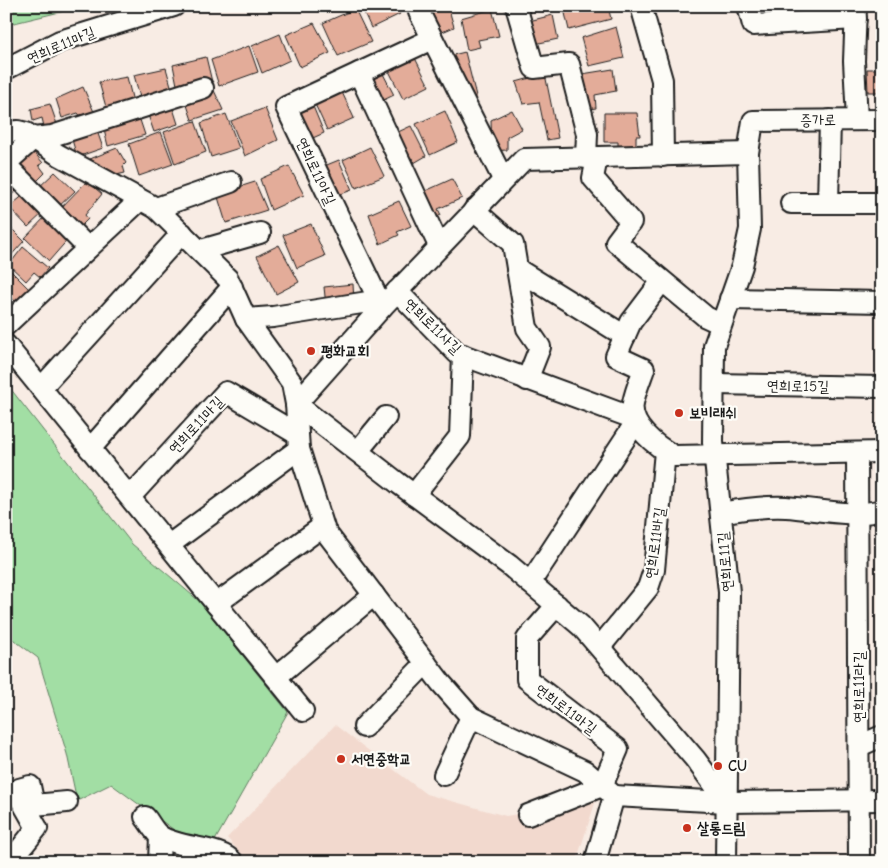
<svg xmlns="http://www.w3.org/2000/svg" width="888" height="868" font-family="'Comic Neue','Poor Story',sans-serif">
	<style>
		.built { fill: #f2d9ce }
		.green { fill: #a2dea4; stroke: #5f7d60 }
		.building { fill: #e3ac99; stroke: #1c1c1c }
		.lines { fill: none; stroke-linecap: round; stroke-linejoin: round }
		.minor-casing { stroke: #1c1c1c; stroke-width: 24 }
		.minor { stroke: #fdfcf7; stroke-width: 20 }
		.poi-dot { fill: #c8321e; stroke: #fdfcf7; stroke-width: 2 }
		.labels { text-anchor: middle; dominant-baseline: central; stroke-width: 4.5; stroke-linejoin: round; paint-order: stroke }
		.street-label { font-size: 15px; fill: #1c1c1c; stroke: #fdfcf7 }
		.poi-label { font-size: 15px; font-weight: bold; fill: #1c1c1c; stroke: #fdfcf7; text-anchor: start }
	</style>
	<rect width="100%" height="100%" fill="#f8ece4"/>
	<filter id="ink" filterUnits="userSpaceOnUse"><feTurbulence type="fractalNoise" baseFrequency=".02" numOctaves="2"/><feDisplacementMap in="SourceGraphic" scale="10" xChannelSelector="R" yChannelSelector="G"/><feConvolveMatrix kernelMatrix="1 2 1 2 8 2 1 2 1" color-interpolation-filters="sRGB"/></filter>
	<g filter="url(#ink)">
		<!-- built -->
		<polygon class="built" points="335,725 426,794 506,816 596,800 576,862 249,862 227,838"/>
		<!-- green -->
		<g class="green">
			<polygon points="6,6 85,6 6,25"/>
			<polygon points="6,383 132,544 199,601 288,712 213,844 185,838 111,784 77,801 67,754 38,658 6,634"/>
		</g>
		<!-- building -->
		<g class="building">
			<polygon points="361,6 396,6 400,14 371,28"/>
			<polygon points="437,6 448,6 454,27 433,36 423,13"/>
			<polygon points="573,6 608,6 611,19 569,30 564,9"/>
			<polygon points="355,9 371,42 338,56 323,23"/>
			<polygon points="492,9 499,36 478,40 480,47 467,50 461,18"/>
			<polygon points="553,15 558,39 530,45 525,22"/>
			<polygon points="314,23 330,53 300,67 286,35"/>
			<polygon points="616,27 624,58 589,66 581,38"/>
			<polygon points="280,34 290,60 262,73 252,46"/>
			<polygon points="880,39 882,39 882,63 879,63"/>
			<polygon points="249,46 258,72 219,86 211,60"/>
			<polygon points="465,52 477,100 467,102 453,55"/>
			<polygon points="413,54 429,86 403,99 386,65"/>
			<polygon points="206,57 212,82 178,90 173,65"/>
			<polygon points="166,68 173,93 141,101 134,75"/>
			<polygon points="380,68 394,95 367,108 355,80"/>
			<polygon points="613,69 616,91 595,95 596,108 583,110 576,75"/>
			<polygon points="867,69 882,69 882,92 868,92"/>
			<polygon points="545,74 558,138 547,140 539,102 523,104 516,82"/>
			<polygon points="127,77 133,102 106,107 99,82"/>
			<polygon points="212,86 223,110 192,120 184,96"/>
			<polygon points="83,87 95,114 82,118 78,113 62,118 56,99"/>
			<polygon points="340,88 354,118 327,130 313,100"/>
			<polygon points="50,104 58,127 45,131 42,118 33,121 31,109"/>
			<polygon points="312,104 324,133 295,146 284,117"/>
			<polygon points="172,105 178,124 154,132 148,115"/>
			<polygon points="265,108 278,140 245,156 231,121"/>
			<polygon points="512,110 522,129 507,137 507,150 492,151 491,120"/>
			<polygon points="445,111 458,142 430,155 416,124"/>
			<polygon points="604,113 637,113 640,136 636,136 636,145 618,146 618,142 604,142"/>
			<polygon points="226,114 239,148 211,157 201,123"/>
			<polygon points="139,117 145,135 108,146 103,126"/>
			<polygon points="195,121 206,152 175,164 164,132"/>
			<polygon points="411,126 426,156 414,163 412,158 398,166 385,138"/>
			<polygon points="96,128 103,148 77,157 71,136"/>
			<polygon points="161,132 173,164 139,176 129,144"/>
			<polygon points="370,147 384,176 356,188 343,160"/>
			<polygon points="117,148 126,163 123,166 125,173 103,178 94,172 90,159"/>
			<polygon points="33,151 43,163 39,165 45,173 33,185 16,165"/>
			<polygon points="339,160 352,190 324,200 312,171"/>
			<polygon points="289,166 304,195 271,210 260,179"/>
			<polygon points="55,172 75,191 56,209 37,189"/>
			<polygon points="6,178 18,189 6,201"/>
			<polygon points="452,179 462,198 438,209 441,215 424,224 412,197"/>
			<polygon points="87,181 102,194 85,215 88,219 76,231 57,212"/>
			<polygon points="255,182 267,210 226,223 217,194"/>
			<polygon points="25,194 44,212 28,227 9,207"/>
			<polygon points="399,201 411,226 397,232 399,235 380,244 369,214"/>
			<polygon points="47,215 70,237 49,261 25,238"/>
			<polygon points="6,223 24,241 7,260 6,260"/>
			<polygon points="311,224 325,256 297,268 283,235"/>
			<polygon points="279,245 299,282 276,294 257,256"/>
			<polygon points="23,247 48,268 40,277 34,272 26,281 9,265"/>
			<polygon points="7,267 29,289 17,303 6,292"/>
			<polygon points="353,284 354,302 326,306 324,287"/>
		</g>
		<g class="lines">
			<defs>
				<g id="minor">
					<polyline points="516,6 534,68 569,64 587,134 586,158"/>
					<polyline points="641,6 662,80 663,156"/>
					<polyline points="748,6 753,25 856,19"/>
					<polyline points="856,7 854,61 857,120"/>
					<polyline points="419,12 503,179"/>
					<polyline points="6,69 60,41 174,6"/>
					<polyline points="359,73 439,246"/>
					<polyline points="6,132 18,131 26,133 57,154 156,208 228,279 246,319 292,383 296,404 299,449 325,531 441,683 471,717 585,771 614,796 727,802 882,800"/>
					<polyline points="597,158 593,178 631,222 616,242 706,317 721,324"/>
					<polyline points="6,163 34,138 52,136 203,88"/>
					<polyline points="6,165 88,248"/>
					<polyline points="791,203 882,203"/>
					<polyline points="828,203 830,120"/>
					<polyline points="156,208 231,182"/>
					<polyline points="474,210 513,244 527,328 540,347 527,380"/>
					<polyline points="201,250 260,233"/>
					<polyline points="517,269 625,336"/>
					<path d="M662 281 631 322 616 356 644 369C640 380 635 392 633 403 629 426 656 446 674 456L882 452"/>
					<polyline points="397,291 457,353 633,418"/>
					<polyline points="730,299 882,302"/>
					<polyline points="382,307 286,107 432,39"/>
					<polyline points="246,319 273,317 368,302 376,298"/>
					<polyline points="6,325 140,200"/>
					<polyline points="6,345 303,711"/>
					<polyline points="714,384 882,387"/>
					<polyline points="41,388 182,233"/>
					<polyline points="296,404 398,483 509,565 581,626 695,759 727,802"/>
					<polyline points="296,404 382,307 524,159 748,153"/>
					<polyline points="90,449 232,287"/>
					<polyline points="358,451 386,417"/>
					<polyline points="857,453 859,862"/>
					<polyline points="414,495 460,436 463,355"/>
					<polyline points="130,497 226,392 297,434"/>
					<path d="M721 513C742 509 764 506 786 507 816 509 852 518 882 510"/>
					<polyline points="169,545 299,449"/>
					<polyline points="530,583 636,422"/>
					<polyline points="216,604 323,526"/>
					<polyline points="600,647 648,588 654,570 665,451"/>
					<polyline points="276,677 374,595"/>
					<polyline points="364,727 426,663"/>
					<polyline points="859,746 882,736"/>
					<polyline points="444,775 471,717"/>
					<polyline points="528,815 602,786 618,749 527,679 527,639 557,605"/>
					<path d="M145 817C150 823 154 832 160 836 179 849 220 846 233 862"/>
					<polyline points="10,862 37,828 20,798 19,789 30,786 34,805 67,802"/>
					<polyline points="159,862 160,836"/>
					<polyline points="595,862 614,796"/>
					<polyline points="726,862 729,592 713,442 714,346 742,266 750,229 748,153 753,121 882,120"/>
				</g>
			</defs>
			<!-- minor casing -->
			<use href="#minor" class="minor-casing"/>
			<!-- minor -->
			<use href="#minor" class="minor"/>
		</g>
	</g>
	<!-- markers -->
	<g class="poi-dot">
		<circle cx="311" cy="351" r="5"/>
		<circle cx="679" cy="413" r="5"/>
		<circle cx="341" cy="759" r="5"/>
		<circle cx="718" cy="766" r="5"/>
		<circle cx="687" cy="828" r="5"/>
	</g>
	<g class="labels">
		<!-- street labels -->
		<g class="street-label">
			<text transform="translate(61 45) rotate(-23)">연희로11마길</text>
			<text transform="translate(818 120) rotate(-1)">증가로</text>
			<text transform="translate(316 171) rotate(65)">연희로11아길</text>
			<text transform="translate(433 326) rotate(44)">연희로11사길</text>
			<text transform="translate(798 386) rotate(1)">연희로15길</text>
			<text transform="translate(196 425) rotate(-47)">연희로11마길</text>
			<text transform="translate(655 543) rotate(-82)">연희로11바길</text>
			<text transform="translate(725 562) rotate(-95)">연희로11길</text>
			<text transform="translate(859 687) rotate(-90)">연희로11라길</text>
			<text transform="translate(566 709) rotate(37)">연희로11마길</text>
		</g>
		<!-- poi labels -->
		<g class="poi-label">
			<text x="321" y="351">평화교회</text>
			<text x="689" y="413">보비래쉬</text>
			<text x="351" y="759">서연중학교</text>
			<text x="728" y="766">CU</text>
			<text x="697" y="828">살롱드림</text>
		</g>
	</g>
	<!-- margin -->
	<rect width="888" height="868" fill="none" stroke="#fdfcf7" stroke-width="25"/>
	<rect x="12" y="12" width="863" height="843" fill="none" stroke="#1c1c1c" stroke-width="2" filter="url(#ink)"/>
</svg>
